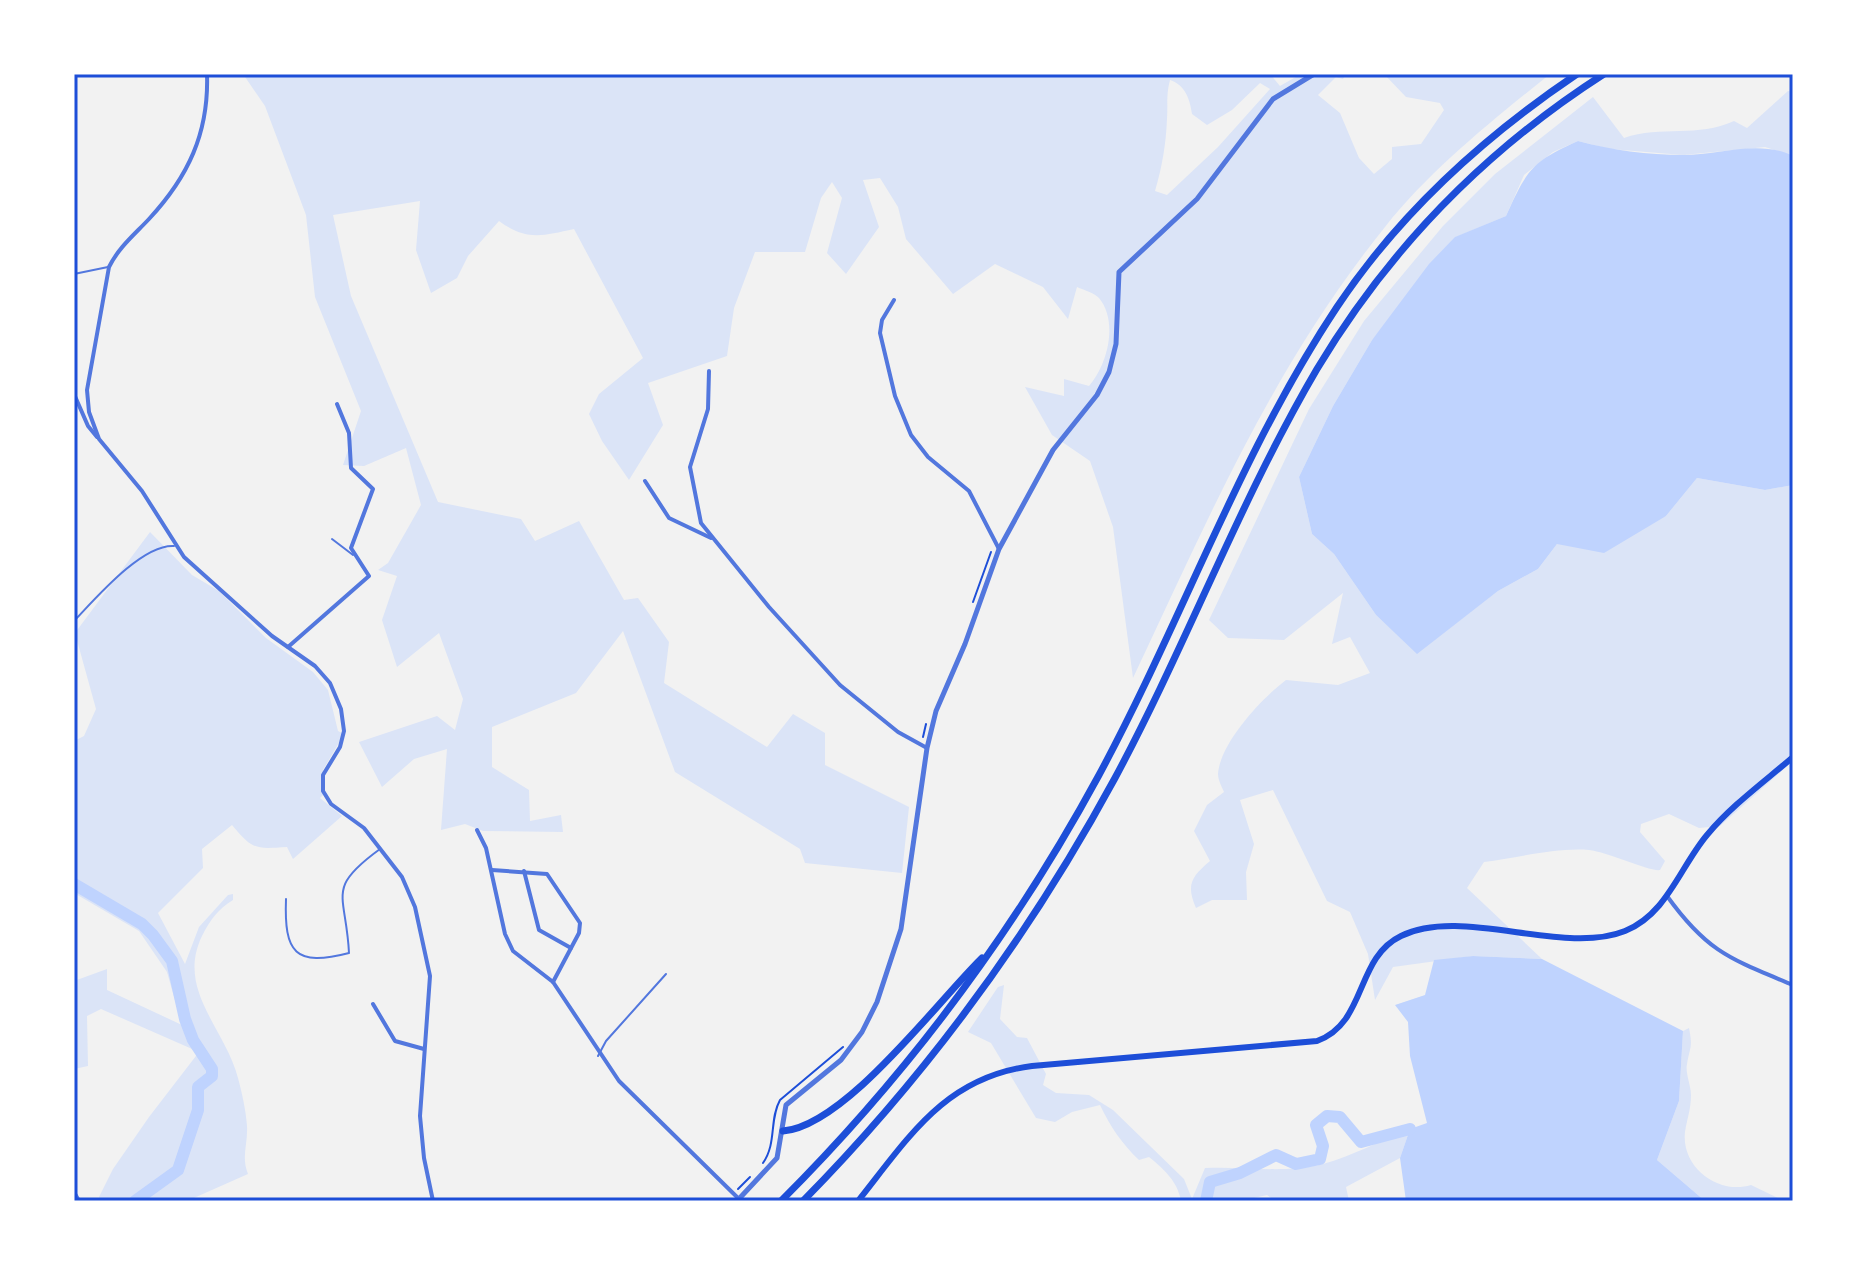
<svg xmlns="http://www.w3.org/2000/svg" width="1867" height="1275" font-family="'IBM Plex Sans',sans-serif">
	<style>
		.green { fill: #dbe4f7; fill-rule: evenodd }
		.water { fill: #bfd3fe }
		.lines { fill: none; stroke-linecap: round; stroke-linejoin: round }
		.river { stroke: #bfd3fe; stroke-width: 12 }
		.path { stroke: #1d4ed8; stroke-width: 2 }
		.service { stroke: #5277de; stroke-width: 2 }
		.minor { stroke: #5277de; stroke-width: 4 }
		.tertiary { stroke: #5277de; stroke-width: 5 }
		.secondary { stroke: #1d4ed8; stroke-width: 6 }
		.motorway { stroke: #1d4ed8; stroke-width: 7 }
		.neatline { fill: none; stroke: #1d4ed8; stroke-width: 3 }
	</style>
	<rect width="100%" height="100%" fill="#f2f2f2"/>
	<!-- green -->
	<g class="green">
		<path d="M243 74H1270L1280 86 1301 74H1346L1343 79 1336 77 1318 95 1340 113 1359 158 1374 174 1392 159V147L1421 144 1444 110 1440 103 1406 97 1384 74H1550C1493 120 1431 169 1385 227 1273 366 1208 519 1133 678L1113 527 1090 461 1052 435 1025 387 1064 396V379L1089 386C1107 366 1119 322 1099 298 1094 293 1084 290 1077 287L1068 319 1043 287 995 264 953 294 906 239 898 207 880 178 863 180 879 227 846 274 827 253 842 198 832 182 821 198 805 252H755L734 308 727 356 648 383 663 425 629 480 602 441 589 414 599 394 643 358 574 229C542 236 526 241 499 221L468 256 457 278 431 293 416 250 420 201 333 215 351 296 438 502 521 519 535 541 579 521 624 600 638 598 669 642 664 683 767 747 793 714 825 733V765L909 807 902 873 805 863 800 849 675 772 623 631 576 693 492 727V767L529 790 530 821 561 815 563 832 483 831 465 824 441 830 447 749 414 759 382 787 359 742 437 716 455 730 463 699 439 633 397 667 382 620 397 576 378 570 388 563 421 505 406 448 364 466 343 465 361 411 315 297 306 215 265 106ZM1170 80C1185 85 1190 99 1192 114L1207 125 1232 110 1260 83 1270 89 1218 147 1167 195 1155 191C1162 167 1166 144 1167 119 1168 104 1166 95 1170 80Z"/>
		<path d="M1788 91 1793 92V156L1765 147 1683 155 1610 149 1578 141 1553 152 1524 175 1506 216 1456 237 1372 340 1333 406 1299 477 1312 534 1334 554 1376 615 1417 653 1498 591 1538 569 1557 544 1666 516 1697 478 1765 490 1793 485V761L1720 826 1699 828 1669 814 1641 824 1640 832 1665 861 1660 870C1650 872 1608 852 1589 850 1559 847 1515 858 1484 862L1467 888 1542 959 1473 956 1393 967 1375 1000 1368 954 1350 912 1327 901 1273 790 1240 800 1254 844 1246 872 1247 900H1212L1196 908C1186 885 1191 877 1210 861L1194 831 1207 805 1224 792C1222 787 1218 780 1218 774 1220 743 1262 698 1286 680L1338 685 1370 673 1350 637 1332 644 1343 593 1284 640 1228 638 1209 620 1309 409 1364 321 1443 226 1495 174 1593 97 1624 138C1661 125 1698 138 1734 121L1747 128Z"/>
		<path d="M150 532 192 575 219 591 266 638 313 672 328 690 338 731 344 734 323 770 325 793 320 798 342 816 293 859 287 847C255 849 253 850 232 825L202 849 203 868 158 913 185 964 199 927 228 895 233 894V900C218 909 210 920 202 936 176 990 225 1028 238 1078 242 1093 246 1111 247 1126 248 1144 241 1157 248 1174L187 1201H101L99 1197 113 1169 149 1117 199 1052 101 1009 87 1016 88 1066 74 1069V981L107 969V990L182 1025 167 972 139 931 74 893V741L84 736 96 709 75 633Z"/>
		<path d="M1004 985 1000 1019 1017 1037 1027 1038 1046 1074 1043 1085 1056 1093 1089 1095 1113 1110 1184 1179 1192 1199 1205 1168C1245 1166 1283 1174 1323 1164 1352 1156 1382 1140 1410 1129L1400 1158 1346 1187 1349 1201H1275L1267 1195 1241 1201H1181C1178 1182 1164 1169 1149 1157L1139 1160C1122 1144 1110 1126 1100 1105L1072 1112 1055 1122 1036 1118 991 1043 968 1032 998 987Z"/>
		<path d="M1689 1028C1693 1048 1690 1046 1687 1064 1685 1073 1691 1085 1691 1095 1691 1109 1687 1119 1685 1132 1681 1168 1719 1195 1751 1185L1784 1201H1705L1657 1160 1679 1101 1683 1031Z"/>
	</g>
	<!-- water -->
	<g class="water">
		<path d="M1578 141C1612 150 1648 155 1683 155 1719 155 1759 139 1793 156V485L1765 490 1697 478 1666 516 1604 553 1557 544 1538 569 1498 591 1417 654 1376 615 1334 554 1312 534 1299 477 1333 406 1372 340 1429 264 1455 237 1506 216C1527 170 1531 162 1578 141Z"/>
		<polygon points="1473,956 1542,959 1683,1031 1679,1101 1657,1160 1705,1201 1406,1201 1400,1158 1410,1129 1427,1123 1410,1056 1408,1022 1395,1005 1425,995 1434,960"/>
	</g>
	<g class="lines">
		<!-- river -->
		<g class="river">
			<polyline points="74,884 142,924 153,935 172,961 185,1019 193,1040 212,1069 212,1076 198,1087 198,1110 178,1170 135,1201"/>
			<polyline points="1206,1201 1210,1182 1240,1173 1276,1155 1296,1164 1320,1159 1323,1146 1316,1125 1327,1116 1340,1117 1361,1142 1410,1129"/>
		</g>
		<!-- path -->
		<g class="path">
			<polyline points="973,602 991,552"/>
			<polyline points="923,737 926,724"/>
			<path d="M763 1163C777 1143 769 1120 780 1100L843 1047"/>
			<polyline points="738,1189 750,1177"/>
		</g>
		<!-- service -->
		<g class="service">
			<polyline points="74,274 108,267"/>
			<polyline points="332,539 353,555"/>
			<path d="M74 621C96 598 142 544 174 546"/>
			<path d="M286 899C284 953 295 967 349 953 346 893 325 889 380 849"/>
			<polyline points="598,1056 606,1041 666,974"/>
		</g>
		<!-- minor -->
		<g class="minor">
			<path d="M207 74C209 133 188 177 149 219 134 235 119 247 109 267L87 390 89 412 99 439 142 491 184 557 272 636 315 666 330 683 341 709 344 731 340 747 323 775V791L331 804 364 828 402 877 415 907 430 976 420 1116 424 1158 433 1201"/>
			<polyline points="894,300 882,320 880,333 895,396 911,435 928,457 969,491 999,549"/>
			<polyline points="709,371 708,409 690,467 701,523 769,607 840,685 898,732 927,748"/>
			<polyline points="74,394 88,426 97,437"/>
			<polyline points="645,481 669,518 711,538"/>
			<polyline points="288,647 369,576 351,548 373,489 351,468 349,433 337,404"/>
			<polyline points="477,830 486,848 505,934 513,951 553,982 619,1081 739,1199"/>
			<polyline points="492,870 547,874 580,923 579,933 553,982"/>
			<polyline points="524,871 539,930 571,948"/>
			<path d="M1667 896C1708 953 1731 959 1793 985"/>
			<polyline points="373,1004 395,1041 424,1049"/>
			<polyline points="74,1192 79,1201"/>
		</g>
		<!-- tertiary -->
		<polyline class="tertiary" points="737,1201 777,1158 786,1105 841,1060 862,1032 877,1002 901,929 927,748 936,711 965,644 999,549 1053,450 1097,395 1109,372 1116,344 1119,272 1197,199 1273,99 1314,74"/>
		<!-- secondary -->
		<path class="secondary" d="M858 1201C909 1137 945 1077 1032 1066L1317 1041C1367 1023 1355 958 1401 936 1462 906 1563 956 1625 931 1667 914 1680 867 1707 835 1732 805 1764 782 1793 757"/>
		<!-- motorway -->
		<g class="motorway">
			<path d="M783 1131C845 1126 937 1002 982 958"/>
			<path d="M781 1201C907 1075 1014 932 1099 775 1182 621 1240 453 1337 307 1399 214 1485 136 1577 74"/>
			<path d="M803 1201C927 1075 1031 933 1115 778 1187 644 1240 500 1317 369 1389 249 1487 149 1604 74"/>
		</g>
	</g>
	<!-- border -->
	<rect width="1867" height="1275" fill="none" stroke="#ffffff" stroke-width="152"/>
	<rect x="76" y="76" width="1715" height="1123" class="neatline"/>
</svg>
